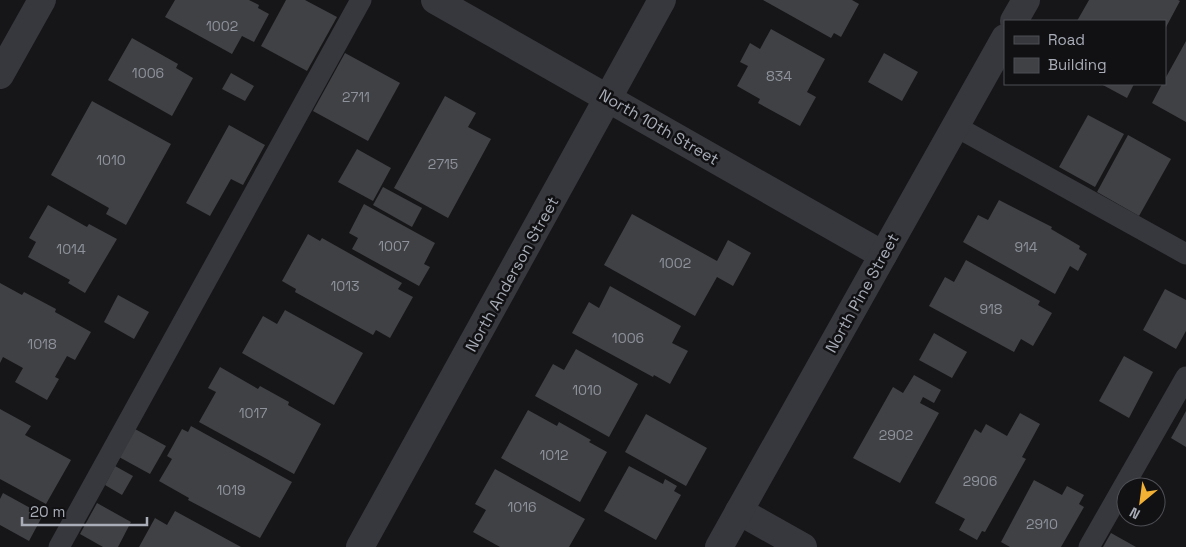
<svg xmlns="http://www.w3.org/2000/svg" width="1186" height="547" font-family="'Space Grotesk',sans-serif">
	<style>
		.building { fill: #404145 }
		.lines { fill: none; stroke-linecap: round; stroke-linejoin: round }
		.service { stroke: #37383d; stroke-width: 21 }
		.minor { stroke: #37383d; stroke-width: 28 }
		.labels { text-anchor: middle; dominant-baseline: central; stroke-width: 5; stroke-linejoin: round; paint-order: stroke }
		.number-label { font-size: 14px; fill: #8e929b }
		.street-label { font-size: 16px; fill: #a8adb8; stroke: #111113 }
	</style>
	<rect width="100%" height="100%" fill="#161618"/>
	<!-- building -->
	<g class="building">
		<polygon points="175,0 249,0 259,5 258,8 269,14 254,42 242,36 232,54 165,17"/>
		<polygon points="286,0 305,0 337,17 307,71 261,46"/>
		<polygon points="763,0 852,0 859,4 841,37 834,33 831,38"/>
		<polygon points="1089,0 1178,0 1180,1 1165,29 1165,21 1077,21"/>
		<polygon points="771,29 825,59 807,92 816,97 800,126 758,103 760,99 737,86 748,66 740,62 750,43 760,49"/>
		<polygon points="132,38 178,64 176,68 193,78 172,116 108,80"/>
		<polygon points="1186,41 1186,122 1152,103 1162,84 1165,84 1165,79"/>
		<polygon points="345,53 400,83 368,141 313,111"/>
		<polygon points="884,53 918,72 902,101 868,82"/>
		<polygon points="231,73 254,86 245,101 222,89"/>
		<polygon points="1101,84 1134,84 1127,98"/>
		<polygon points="445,96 476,113 468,127 491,139 448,218 394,188"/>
		<polygon points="92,101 171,144 126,225 106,214 109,208 51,175"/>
		<polygon points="1088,115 1124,134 1095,187 1059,167"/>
		<polygon points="229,125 265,145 243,185 231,179 210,216 186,203"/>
		<polygon points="1128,135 1171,159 1139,216 1097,192"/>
		<polygon points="357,149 391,168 373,201 338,182"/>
		<polygon points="383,187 422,208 412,227 373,205"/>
		<polygon points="999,200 1052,227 1051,229 1080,246 1079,249 1087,254 1078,271 1070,266 1055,294 963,242 978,215 988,220"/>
		<polygon points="364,204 435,243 424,264 430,267 419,286 352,249 358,238 349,233"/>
		<polygon points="48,205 87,227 89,224 117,239 85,293 68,283 70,280 28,257 36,242 29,238"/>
		<polygon points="632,214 717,261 728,240 751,253 733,286 717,277 695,316 604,265"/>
		<polygon points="308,234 320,241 322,238 402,283 398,289 413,297 390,338 376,330 373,335 295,292 296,289 282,281"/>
		<polygon points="966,260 1040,301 1038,305 1052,313 1033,346 1021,339 1014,352 929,306 945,277 954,282"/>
		<polygon points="0,283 22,295 24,292 56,309 55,312 91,332 75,360 67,356 55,377 59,379 47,400 15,382 23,368 3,357 0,363"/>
		<polygon points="610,286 681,326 672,343 688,351 670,384 654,375 653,377 572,333 589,302 599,308"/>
		<polygon points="1165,289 1186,300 1186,331 1176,349 1143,330"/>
		<polygon points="118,295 149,312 134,339 104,322"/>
		<polygon points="285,310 363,353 334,405 242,353 263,316 277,324"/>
		<polygon points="934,333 967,352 952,378 919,360"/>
		<polygon points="576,349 638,384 609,437 535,396 553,364 564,370"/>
		<polygon points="1124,356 1153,372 1129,418 1099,401"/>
		<polygon points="220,367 258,389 260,386 289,402 288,405 321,424 294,474 199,422 216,392 208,388"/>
		<polygon points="914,375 941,390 934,403 923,397 920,403 939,413 900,483 853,458 893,387 903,393"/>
		<polygon points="0,409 31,426 25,435 71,460 46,504 0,479"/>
		<polygon points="528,410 557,426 559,422 591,440 589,442 607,452 580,502 501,458"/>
		<polygon points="1186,411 1186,447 1171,438"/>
		<polygon points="1020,413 1040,424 1022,457 1026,459 985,532 982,531 977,540 959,530 965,519 935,503 975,429 981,433 986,424 1007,436"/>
		<polygon points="646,414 707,448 686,486 625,452"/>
		<polygon points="191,426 292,482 260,538 188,500 189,498 159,481 172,459 167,456 182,429 188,432"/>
		<polygon points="135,429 166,446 150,474 119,457"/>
		<polygon points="115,466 133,476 122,495 105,485"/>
		<polygon points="629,466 663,484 665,479 677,486 674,491 681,495 656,540 604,511"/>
		<polygon points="495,469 585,519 569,547 500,547 473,532 486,510 475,504"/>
		<polygon points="1034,480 1062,495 1067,486 1084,495 1079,504 1084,507 1061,547 1010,547 1001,542"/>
		<polygon points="3,493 43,515 29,541 0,525 0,499"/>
		<polygon points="97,503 131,522 118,547 103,547 80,534"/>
		<polygon points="175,511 241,547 139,547 155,518 167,525"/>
		<polygon points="1111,533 1136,547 1103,547"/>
	</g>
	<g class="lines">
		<!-- service -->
		<g class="service">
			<polyline points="955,126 1186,254"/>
			<polyline points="59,547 361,0"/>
			<polyline points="1089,547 1186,377"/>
		</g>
		<!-- minor -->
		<g class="minor">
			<polyline points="435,0 883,255"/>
			<polyline points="1014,21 1026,0"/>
			<polyline points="0,75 42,0"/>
			<polyline points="739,511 803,547"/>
			<polyline points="360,547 662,0"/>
			<polyline points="719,547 1005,38"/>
		</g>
	</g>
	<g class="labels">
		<!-- number labels -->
		<g class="number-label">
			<text x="222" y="26">1002</text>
			<text x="148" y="73">1006</text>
			<text x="779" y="76">834</text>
			<text x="356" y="97">2711</text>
			<text x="111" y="160">1010</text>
			<text x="443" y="164">2715</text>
			<text x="394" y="246">1007</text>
			<text x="1026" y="247">914</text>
			<text x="71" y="249">1014</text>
			<text x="675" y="263">1002</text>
			<text x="345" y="286">1013</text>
			<text x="991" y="309">918</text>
			<text x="628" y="338">1006</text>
			<text x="42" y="344">1018</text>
			<text x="587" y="390">1010</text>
			<text x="253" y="413">1017</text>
			<text x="896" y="435">2902</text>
			<text x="554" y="455">1012</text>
			<text x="980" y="481">2906</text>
			<text x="231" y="490">1019</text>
			<text x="522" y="507">1016</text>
			<text x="1042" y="524">2910</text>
		</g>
		<!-- street labels -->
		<g class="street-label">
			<text transform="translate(659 127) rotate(30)">North 10th Street</text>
			<text transform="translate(512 274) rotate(-61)">North Anderson Street</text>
			<text transform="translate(862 293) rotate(-61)">North Pine Street</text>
		</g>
	</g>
	<!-- legend -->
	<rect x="1004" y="20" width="162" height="65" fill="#111113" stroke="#4d4f55"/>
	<rect x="1014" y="36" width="25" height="8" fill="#37383d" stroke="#4d4f55"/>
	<text x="1048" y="45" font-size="15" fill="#a8adb8">Road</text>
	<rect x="1014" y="58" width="25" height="15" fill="#404145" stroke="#4d4f55"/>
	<text x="1048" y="70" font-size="15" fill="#a8adb8">Building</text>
	<!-- north arrow -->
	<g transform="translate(1141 502) rotate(209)"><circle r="24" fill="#111113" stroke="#4d4f55"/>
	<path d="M0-4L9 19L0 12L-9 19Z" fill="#f2b134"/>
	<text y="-8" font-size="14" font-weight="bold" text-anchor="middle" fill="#a8adb8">N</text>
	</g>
	<!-- scale -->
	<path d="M22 517v8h125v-8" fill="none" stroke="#a8adb8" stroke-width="2.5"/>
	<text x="30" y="517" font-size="15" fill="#a8adb8" stroke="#111113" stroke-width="4" paint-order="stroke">20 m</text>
</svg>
